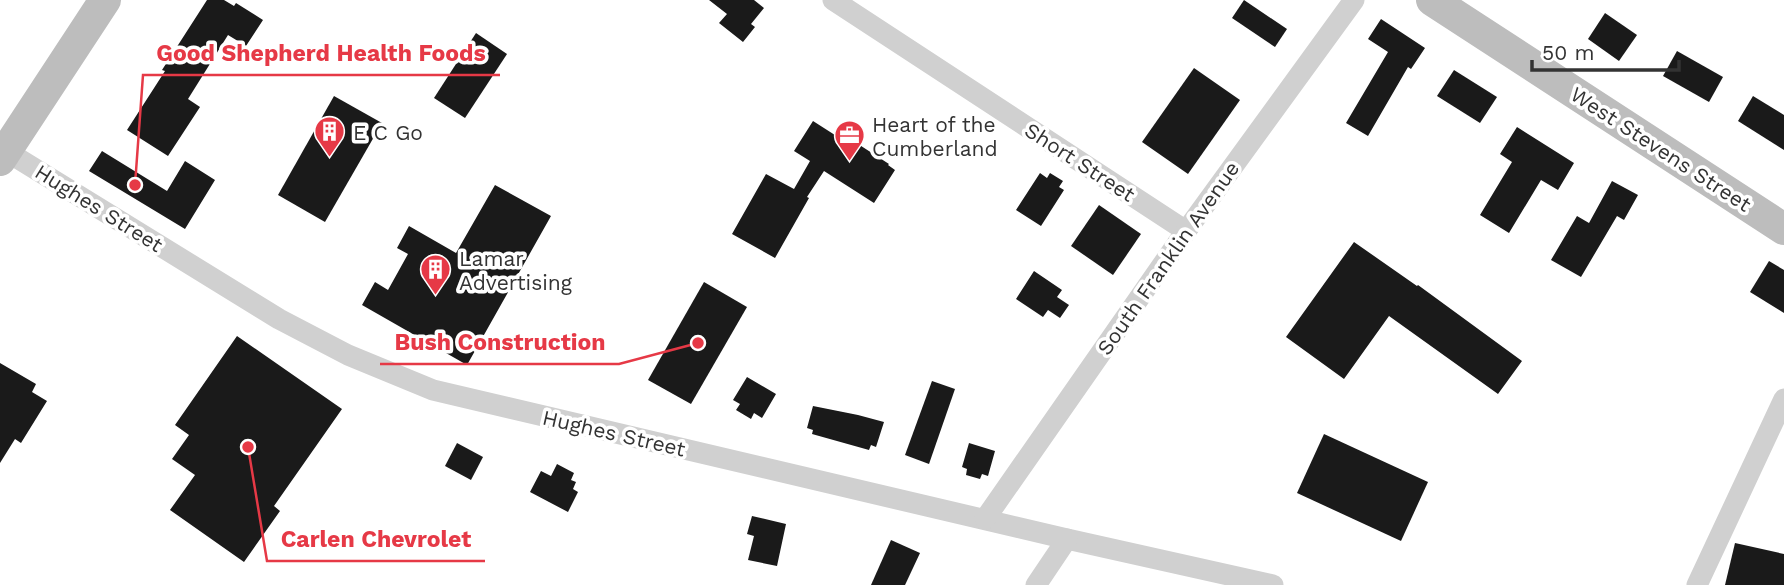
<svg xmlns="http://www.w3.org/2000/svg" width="1784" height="585" font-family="'Work Sans',sans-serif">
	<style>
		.building { fill: #1a1a1a }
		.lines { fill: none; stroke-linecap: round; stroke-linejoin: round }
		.street { stroke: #d0d0d0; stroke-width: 21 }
		.secondary { stroke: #bdbdbd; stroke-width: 32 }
		.labels { text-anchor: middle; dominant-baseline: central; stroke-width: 7; stroke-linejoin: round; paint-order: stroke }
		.poi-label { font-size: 21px; fill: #333; stroke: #fff; text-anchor: start }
		.street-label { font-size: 21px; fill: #333; stroke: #fff }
		.leader { fill: none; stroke: #e63946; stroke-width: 2.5 }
		.callout-dot { fill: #e63946; stroke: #fff; stroke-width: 2.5 }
		.callout-label { font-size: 23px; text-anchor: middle; font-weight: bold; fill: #e63946; stroke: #fff; stroke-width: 7; stroke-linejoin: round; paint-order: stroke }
	</style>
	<rect width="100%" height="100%" fill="#fff"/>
	<!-- building -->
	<g class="building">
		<polygon points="207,0 224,0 234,6 236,3 263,20 246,46 228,35 188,99 200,107 168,156 127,130 165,71 162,70"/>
		<polygon points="709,0 754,0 764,8 751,24 755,27 743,42 719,23 727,14"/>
		<polygon points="1244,0 1287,29 1275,47 1232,18"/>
		<polygon points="1605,13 1637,35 1619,61 1588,39"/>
		<polygon points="1381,19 1425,48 1411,69 1408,67 1368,136 1346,123 1388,52 1368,39"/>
		<polygon points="476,33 507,54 465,118 434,98"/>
		<polygon points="1677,51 1723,77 1709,102 1663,76"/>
		<polygon points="1194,68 1240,100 1188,174 1142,142"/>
		<polygon points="1454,70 1497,97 1480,123 1437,96"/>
		<polygon points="334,96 382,123 325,222 278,195"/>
		<polygon points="1753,96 1784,115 1784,150 1738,121"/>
		<polygon points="813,121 838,137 841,133 889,164 888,165 895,170 874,203 824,171 807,197 809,198 775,258 732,234 766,174 794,189 810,161 794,151"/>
		<polygon points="1517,127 1574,163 1558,190 1541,180 1509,233 1480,215 1512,162 1500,154"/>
		<polygon points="102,151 167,191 185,161 215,180 185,229 89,171"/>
		<polygon points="1040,173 1047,178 1050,173 1063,181 1059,187 1064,190 1041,226 1016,210"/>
		<polygon points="1612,181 1638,195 1624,220 1617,216 1581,277 1551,260 1577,216 1589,223"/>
		<polygon points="495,185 551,216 467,365 362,305 375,282 388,290 408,254 397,248 409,226 456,253"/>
		<polygon points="1099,205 1141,234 1113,275 1071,246"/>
		<polygon points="1354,242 1417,286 1418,285 1522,361 1498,394 1389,316 1344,379 1286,337"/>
		<polygon points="1769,261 1784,270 1784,313 1750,292"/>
		<polygon points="1034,271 1062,290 1057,297 1069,305 1060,318 1048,310 1043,317 1016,299"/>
		<polygon points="704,282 747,307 691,404 648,380"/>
		<polygon points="237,336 342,409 274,506 280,511 244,562 170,510 195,475 172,459 189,435 175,425"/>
		<polygon points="0,363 36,384 32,392 47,401 21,443 15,439 0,463"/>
		<polygon points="747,377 776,394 762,418 754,413 751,419 736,410 740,404 733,400"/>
		<polygon points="932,381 955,389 929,464 905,455"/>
		<polygon points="813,406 858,415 884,422 876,447 871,445 869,450 812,434 813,430 807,428"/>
		<polygon points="1324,434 1428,482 1401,541 1297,493"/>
		<polygon points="457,443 483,457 471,480 445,466"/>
		<polygon points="969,443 995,451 988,476 982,474 980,479 966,475 967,469 962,467"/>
		<polygon points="557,464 574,473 571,480 576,482 573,489 578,492 568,512 530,492 541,471 551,476"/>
		<polygon points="752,516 786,524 777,566 748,560 754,536 747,534"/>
		<polygon points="891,540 920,553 905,585 871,585"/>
		<polygon points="1735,543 1784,554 1784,585 1725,585"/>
	</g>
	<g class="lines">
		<!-- street -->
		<g class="street">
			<polyline points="833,0 1186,231"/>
			<polyline points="6,151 279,319 348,355 433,390 1067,539 1273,585"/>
			<polyline points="985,519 1186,231 1354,0"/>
			<polyline points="1036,585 1067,539"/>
			<polyline points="1697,585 1784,399"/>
		</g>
		<!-- secondary -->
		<g class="secondary">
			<polyline points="1432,0 1784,229"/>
			<polyline points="0,160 105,0"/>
		</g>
	</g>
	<!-- icons -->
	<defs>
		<symbol id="building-pin" viewBox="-11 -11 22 30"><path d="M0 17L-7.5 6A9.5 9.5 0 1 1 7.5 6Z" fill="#e63946" stroke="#fff"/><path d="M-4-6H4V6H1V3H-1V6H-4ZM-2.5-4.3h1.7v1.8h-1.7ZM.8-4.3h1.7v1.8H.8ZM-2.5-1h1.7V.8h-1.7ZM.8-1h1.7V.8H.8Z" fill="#fff"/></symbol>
		<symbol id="office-pin" viewBox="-11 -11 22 30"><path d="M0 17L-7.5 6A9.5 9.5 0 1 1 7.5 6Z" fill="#e63946" stroke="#fff"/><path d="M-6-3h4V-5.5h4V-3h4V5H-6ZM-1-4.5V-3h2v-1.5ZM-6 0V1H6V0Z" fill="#fff"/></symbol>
	</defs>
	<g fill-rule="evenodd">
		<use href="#building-pin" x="312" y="114" width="35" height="47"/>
		<use href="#office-pin" x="832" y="118" width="35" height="47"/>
		<use href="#building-pin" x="418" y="252" width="35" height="47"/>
	</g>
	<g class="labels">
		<!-- poi labels -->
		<g class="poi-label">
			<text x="872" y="124">Heart of the<tspan x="872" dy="24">Cumberland</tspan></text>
			<text x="353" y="132">E C Go</text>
			<text x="459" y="258">Lamar<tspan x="459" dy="24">Advertising</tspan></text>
		</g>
		<!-- street labels -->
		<g class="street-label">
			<text transform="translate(1661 149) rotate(33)">West Stevens Street</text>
			<text transform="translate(1080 162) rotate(33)">Short Street</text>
			<text transform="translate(99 208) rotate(32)">Hughes Street</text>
			<text transform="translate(1168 258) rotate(-55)">South Franklin Avenue</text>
			<text transform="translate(614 433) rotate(13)">Hughes Street</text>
		</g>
	</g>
	<!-- callouts -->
	<path class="leader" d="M135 185L143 75H500M698 343L619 364H380M248 447L267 561H485"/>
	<g class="callout-dot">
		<circle cx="135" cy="185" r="7"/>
		<circle cx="698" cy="343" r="7"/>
		<circle cx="248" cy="447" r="7"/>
	</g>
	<g class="callout-label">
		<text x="321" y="61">Good Shepherd Health Foods</text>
		<text x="500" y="350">Bush Construction</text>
		<text x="376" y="547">Carlen Chevrolet</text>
	</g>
	<!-- scale -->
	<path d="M1532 60v10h147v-10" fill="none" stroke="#333333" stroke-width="3.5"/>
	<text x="1542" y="60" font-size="21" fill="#333333" stroke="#ffffff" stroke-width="5" paint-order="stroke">50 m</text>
</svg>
